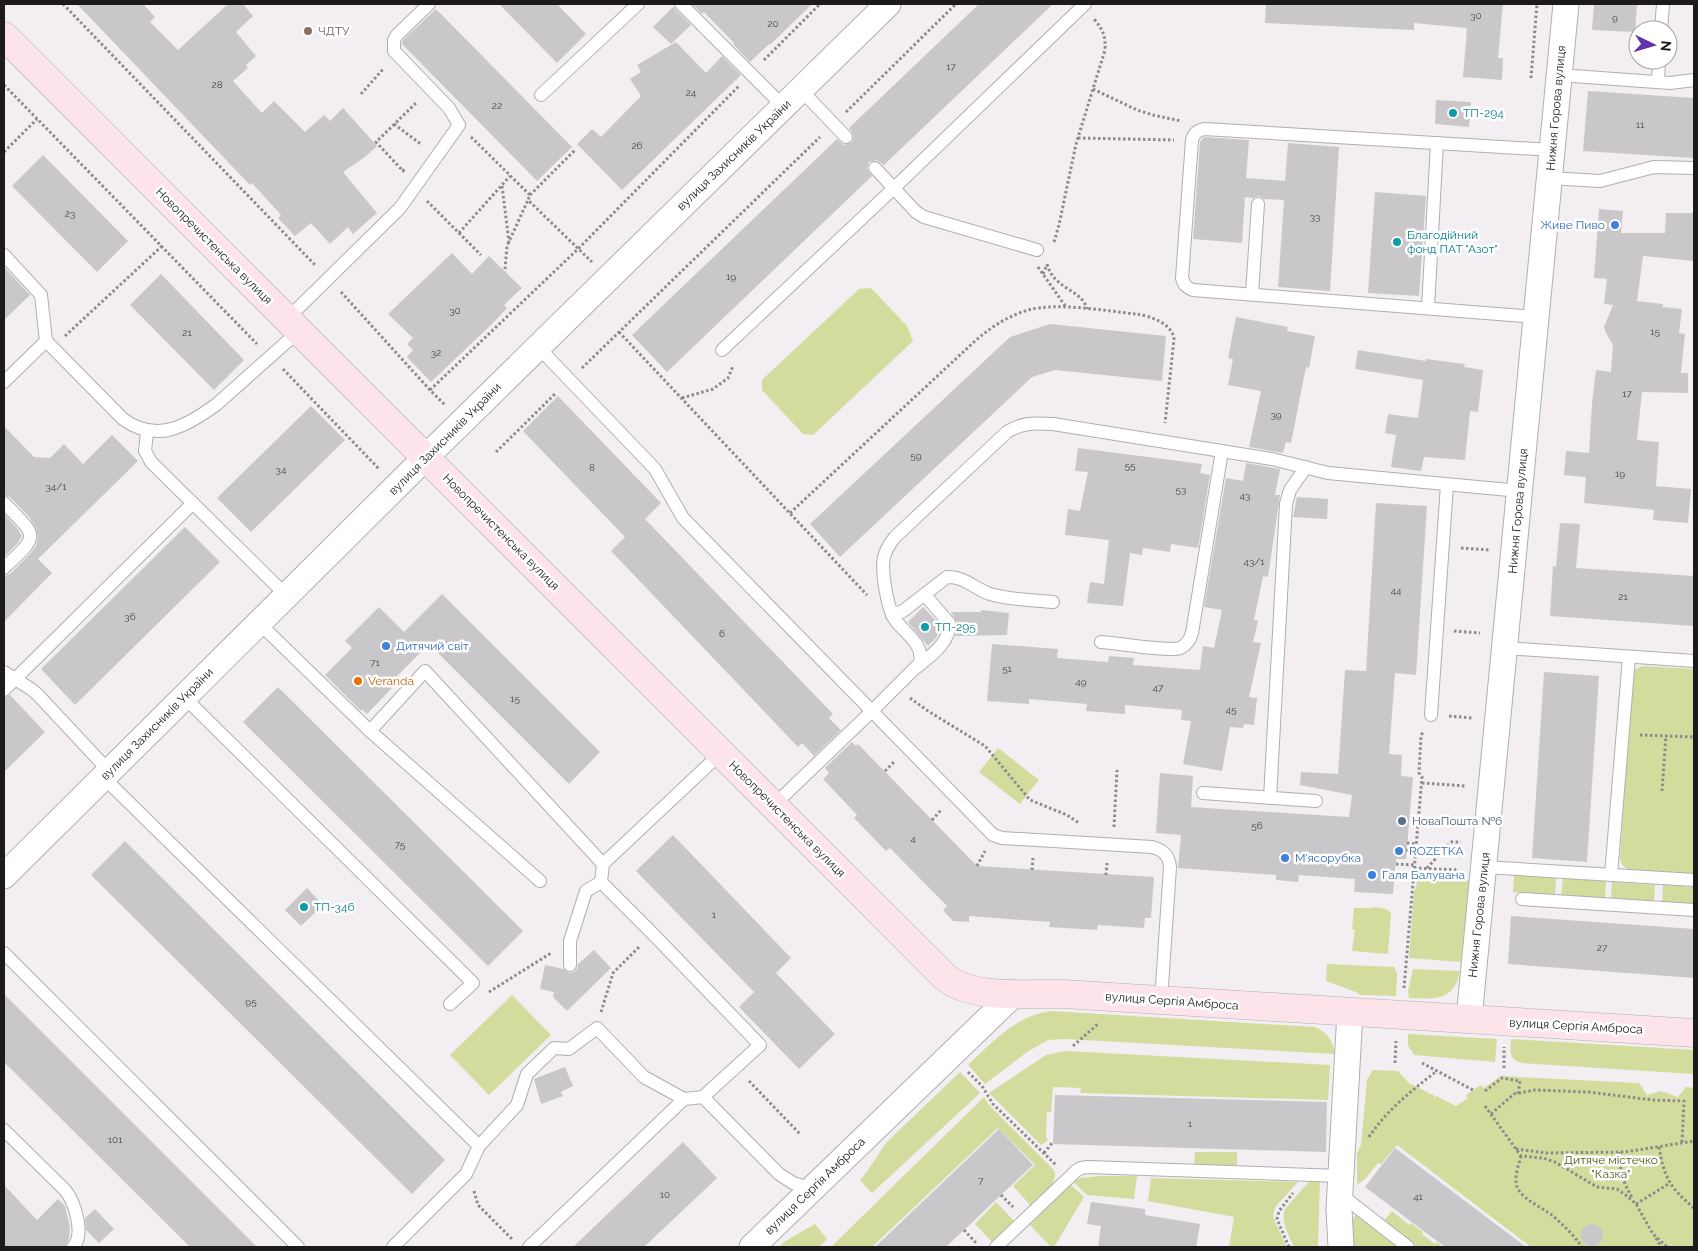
<svg xmlns="http://www.w3.org/2000/svg" width="1698" height="1251" font-family="Raleway,sans-serif">
	<style>
		.green { fill: #d4dc9d }
		.building { fill: #cac7cb }
		.lines { fill: none; stroke-linecap: round; stroke-linejoin: round }
		.lane-casing { stroke: #b1aeb1; stroke-width: 14 }
		.street-casing { stroke: #b1aeb1; stroke-width: 27 }
		.secondary-casing { stroke: #b1aeb1; stroke-width: 29 }
		.path { stroke: #8d8a8d; stroke-width: 3; stroke-dasharray: 2.5 2.5; stroke-linecap: butt }
		.lane { stroke: #fff; stroke-width: 12 }
		.street { stroke: #fff; stroke-width: 25 }
		.secondary { stroke: #fce4ea; stroke-width: 28 }
		.education-dot { fill: #8d6e63; stroke: #fff; stroke-width: 2 }
		.culture-dot { fill: #0f9aa8; stroke: #fff; stroke-width: 2 }
		.shop-dot { fill: #3f7fe0; stroke: #fff; stroke-width: 2 }
		.food-dot { fill: #e8710a; stroke: #fff; stroke-width: 2 }
		.service-dot { fill: #5c6f8a; stroke: #fff; stroke-width: 2 }
		.labels { text-anchor: middle; dominant-baseline: central; stroke-width: 5; stroke-linejoin: round; paint-order: stroke }
		.number-label { font-size: 10px; fill: #484548 }
		.education-label { font-size: 12px; fill: #785e54; stroke: #fff; text-anchor: start }
		.street-label { font-size: 12px; fill: #1c1a1c; stroke: #fff }
		.culture-label { font-size: 12px; fill: #0d838f; stroke: #fff; text-anchor: start }
		.shop-label { font-size: 12px; fill: #366cbe; stroke: #fff; text-anchor: start }
		.food-label { font-size: 12px; fill: #c56008; stroke: #fff; text-anchor: start }
		.service-label { font-size: 12px; fill: #4e5e75; stroke: #fff; text-anchor: start }
		.park-label { font-size: 12px; fill: #53591c; stroke: #fff }
	</style>
	<rect width="100%" height="100%" fill="#f2eef2"/>
	<!-- green -->
	<g class="green">
		<polygon points="871,288 907,326 913,341 813,435 803,434 762,390 762,380 859,289"/>
		<path d="M1644 666 1694 669V874L1631 870C1624 868 1621 865 1620 858L1632 677C1634 670 1637 667 1644 666Z"/>
		<polygon points="998,748 1039,780 1020,804 979,772"/>
		<polygon points="1514,875 1556,878 1555,895 1513,892"/>
		<polygon points="1419,877 1469,880 1461,962 1409,958 1414,892"/>
		<polygon points="1563,878 1606,881 1605,898 1561,896"/>
		<polygon points="1612,882 1655,885 1654,901 1611,899"/>
		<polygon points="1663,885 1694,887 1694,904 1662,902"/>
		<polygon points="1375,907 1386,909 1391,913 1388,954 1352,951 1355,930 1352,929 1354,908 1372,908"/>
		<polygon points="1327,964 1394,967 1397,973 1396,996 1359,995 1358,993 1326,981"/>
		<path d="M1413 969 1460 971C1454 1002 1434 999 1409 998L1408 991Z"/>
		<polygon points="512,995 551,1035 489,1095 450,1055"/>
		<path d="M1050 1011 1315 1027C1327 1033 1333 1040 1335 1054L1065 1039 1048 1040 1027 1052 985 1084 968 1065C992 1042 1016 1016 1050 1011Z"/>
		<polygon points="1408,1034 1497,1039 1495,1062 1414,1055 1408,1045"/>
		<path d="M1511 1039 1694 1050V1074L1522 1063C1509 1060 1510 1051 1511 1039Z"/>
		<polygon points="1066,1051 1330,1065 1328,1100 1080,1093 1081,1088 1053,1087 1051,1112 1047,1112 1046,1137 1048,1140 1041,1145 989,1093 1046,1055"/>
		<polygon points="1373,1070 1398,1071 1409,1083 1435,1096 1433,1101 1436,1096 1456,1106 1468,1098 1466,1095 1481,1085 1484,1088 1501,1076 1639,1083 1647,1095 1661,1091 1678,1097 1686,1087 1694,1088 1694,1247 1531,1247 1397,1145 1381,1164 1378,1163 1365,1179 1357,1185 1357,1153 1361,1145 1367,1080"/>
		<polygon points="960,1072 980,1093 872,1193 860,1180 866,1173 886,1143"/>
		<path d="M984 1097 989 1105 1054 1170C1059 1185 1041 1197 1031 1206L1013 1186 1035 1165 998 1128 872 1247H831Z"/>
		<polygon points="1195,1152 1237,1152 1237,1165 1194,1165"/>
		<polygon points="1100,1176 1137,1176 1134,1199 1087,1195 1073,1182 1081,1178"/>
		<polygon points="1151,1178 1298,1182 1276,1206 1273,1214 1275,1222 1287,1247 1229,1247 1234,1217 1148,1201"/>
		<path d="M1311 1179 1320 1180 1318 1247H1294C1289 1235 1280 1222 1285 1209Z"/>
		<polygon points="1070,1184 1084,1197 1054,1247 1051,1247 1030,1225"/>
		<polygon points="996,1202 1015,1222 993,1243 975,1224"/>
		<polygon points="1392,1211 1409,1225 1411,1223 1423,1232 1422,1234 1435,1244 1437,1242 1441,1246 1418,1247 1384,1221"/>
		<polygon points="1356,1215 1397,1247 1352,1247 1350,1223"/>
		<polygon points="815,1224 827,1239 819,1247 779,1247 784,1242"/>
	</g>
	<!-- building -->
	<g class="building">
		<polygon points="77,4 143,4 155,17 150,22 178,50 228,4 243,4 253,16 236,32 256,56 246,65 248,68 233,81 262,113 274,101 305,132 324,115 330,121 343,108 377,146 365,157 343,172 377,213 353,234 348,227 330,244 311,223 295,236 278,218 281,215 252,183 250,185"/>
		<polygon points="499,4 557,4 586,34 557,63"/>
		<polygon points="692,4 812,4 770,45 769,44 750,62 733,44 734,43 704,12 702,14"/>
		<polygon points="979,4 1053,4 884,165 877,160 869,162 867,169 872,176 667,372 632,335 837,139 844,145 852,142 854,136 849,128"/>
		<polygon points="1266,4 1503,4 1498,58 1503,58 1502,80 1463,77 1467,28 1414,23 1414,30 1265,23"/>
		<polygon points="1594,4 1637,4 1635,32 1592,30"/>
		<polygon points="673,7 691,25 671,44 653,27"/>
		<polygon points="436,9 572,147 537,181 402,44 403,40"/>
		<polygon points="676,42 706,73 722,56 741,75 622,190 577,144 592,129 601,137 641,96 630,79 641,72 637,65"/>
		<polygon points="1588,91 1694,98 1694,158 1583,151"/>
		<polygon points="1436,100 1471,102 1469,127 1435,124"/>
		<polygon points="1204,137 1249,140 1246,178 1285,181 1288,143 1339,147 1330,291 1278,287 1284,200 1264,199 1259,196 1253,198 1245,197 1242,243 1193,239 1200,142"/>
		<polygon points="43,155 128,241 97,272 12,186"/>
		<polygon points="1375,192 1426,196 1419,296 1368,293"/>
		<polygon points="1599,209 1623,211 1621,233 1665,233 1666,213 1694,213 1694,261 1643,256 1637,301 1663,304 1662,307 1682,309 1679,333 1685,334 1681,373 1688,373 1688,393 1642,392 1637,440 1659,442 1656,486 1691,489 1688,523 1653,520 1654,510 1584,503 1586,477 1564,475 1566,451 1589,453 1592,404 1596,370 1611,372 1613,345 1606,333 1604,327 1613,305 1604,304 1607,279 1594,278"/>
		<polygon points="452,253 472,274 489,256 522,288 504,305 507,308 493,323 431,382 407,357 413,350 407,344 413,338 388,314"/>
		<polygon points="4,267 30,295 4,320"/>
		<polygon points="161,274 244,360 214,390 130,305"/>
		<polygon points="1236,317 1288,327 1287,331 1315,336 1309,368 1306,367 1291,443 1286,442 1283,453 1249,447 1261,391 1228,385 1233,359 1228,358"/>
		<polygon points="1050,324 1166,336 1162,381 1055,370 1032,377 840,557 810,524 1010,337"/>
		<polygon points="1358,350 1426,361 1426,359 1465,364 1464,367 1483,370 1478,412 1470,411 1465,460 1424,457 1421,471 1391,467 1396,435 1385,433 1388,414 1418,418 1423,380 1355,369"/>
		<polygon points="558,396 661,503 645,519 833,714 829,718 841,730 814,756 802,743 798,747 611,551 625,537 523,431"/>
		<polygon points="311,406 345,440 251,532 217,498"/>
		<polygon points="4,426 34,457 50,458 64,444 83,464 112,435 138,461 38,559 52,573 4,622 4,576 10,574 30,554 36,546 38,537 36,528 30,518 10,497 4,495"/>
		<polygon points="1078,448 1202,464 1200,473 1210,475 1198,548 1171,544 1170,552 1143,548 1142,555 1130,553 1123,606 1087,603 1090,582 1104,584 1109,540 1065,535 1068,509 1080,511 1088,472 1075,471"/>
		<polygon points="1246,463 1280,469 1275,495 1280,495 1268,577 1263,576 1254,620 1258,621 1253,642 1261,643 1249,697 1257,698 1254,725 1244,724 1243,728 1230,727 1222,771 1183,764 1191,721 1181,720 1182,710 1125,705 1125,714 1086,711 1087,704 1029,699 1029,704 987,701 992,644 1058,649 1057,658 1108,662 1109,656 1134,658 1133,665 1200,670 1203,646 1214,648 1222,610 1204,607 1226,478 1243,481"/>
		<polygon points="1297,497 1328,499 1327,519 1293,517"/>
		<polygon points="1376,503 1427,506 1416,675 1395,673 1389,754 1402,755 1401,776 1413,777 1406,859 1396,859 1393,894 1354,892 1355,879 1299,875 1298,882 1276,880 1276,875 1178,868 1181,835 1156,833 1160,773 1193,776 1191,807 1349,817 1352,795 1300,785 1301,772 1338,774 1345,670 1366,671"/>
		<polygon points="4,514 17,528 22,536 18,543 4,557"/>
		<polygon points="1560,523 1580,524 1576,568 1694,576 1694,626 1550,616 1553,566 1556,567"/>
		<polygon points="185,527 220,562 75,705 41,669"/>
		<polygon points="442,594 600,752 569,784 429,644 389,684 392,688 367,714 362,709 361,711 325,675 352,648 345,641 379,607 404,632"/>
		<polygon points="923,607 941,626 936,638 928,646 908,622"/>
		<polygon points="981,610 1009,613 1007,635 955,636 957,623 951,612 981,612"/>
		<polygon points="1544,672 1599,676 1587,862 1532,858"/>
		<polygon points="278,687 523,931 488,966 243,722"/>
		<polygon points="10,695 45,732 4,772 4,698"/>
		<polygon points="852,742 856,746 858,744 977,866 1154,877 1151,918 1145,918 1144,928 1098,925 1097,930 1049,927 1050,922 969,916 969,922 953,921 943,910 947,906 890,848 886,851 854,818 857,815 823,779 829,773 825,768"/>
		<polygon points="673,835 791,958 776,973 835,1034 799,1069 739,1007 754,992 636,871"/>
		<polygon points="125,841 445,1160 412,1194 91,875"/>
		<polygon points="307,888 323,905 301,926 285,910"/>
		<polygon points="1511,916 1694,929 1694,978 1508,964"/>
		<polygon points="594,950 611,968 567,1011 553,997 554,992 540,989 545,965 563,969 570,973 574,972 577,969 578,964"/>
		<polygon points="4,994 257,1247 190,1247 4,1062"/>
		<polygon points="565,1067 573,1086 561,1092 563,1096 541,1104 534,1079"/>
		<polygon points="1055,1095 1327,1102 1326,1152 1053,1144"/>
		<polygon points="999,1129 1033,1165 1001,1195 946,1247 875,1247"/>
		<polygon points="683,1142 717,1178 644,1247 573,1247"/>
		<polygon points="1395,1148 1526,1247 1445,1247 1365,1187"/>
		<polygon points="4,1185 37,1220 58,1199 65,1206 70,1227 69,1238 65,1247 4,1247"/>
		<polygon points="1091,1202 1145,1209 1145,1215 1200,1224 1196,1247 1098,1247 1101,1226 1087,1224"/>
		<polygon points="95,1209 114,1229 99,1243 86,1230 85,1218"/>
		<circle cx="1592" cy="1235" r="11"/>
	</g>
	<g class="lines">
		<defs>
			<g id="lane">
				<polyline points="681,4 783,106"/>
				<polyline points="1661,30 1663,4"/>
				<polyline points="1559,75 1670,83 1694,80"/>
				<polyline points="1658,82 1659,60"/>
				<polyline points="800,89 846,137"/>
				<polyline points="541,95 638,4"/>
				<polyline points="875,168 916,212 924,217 1037,250"/>
				<polyline points="1550,178 1600,181 1654,167 1694,168"/>
				<path d="M4 255 41 295 46 341 123 419C157 444 187 426 217 404L299 331"/>
				<polyline points="1252,294 1258,204"/>
				<polyline points="1428,308 1437,143"/>
				<path d="M1536 317 1193 290C1186 287 1184 285 1182 278L1192 140C1194 133 1197 131 1204 129L1552 150"/>
				<polyline points="287,319 400,208 459,125 449,108 394,51 394,40 397,35 429,4"/>
				<path d="M538 347 655 469 683 518 993 835 1002 838 1152 847C1163 850 1169 855 1170 867L1161 1001"/>
				<polyline points="722,350 894,188 1085,4"/>
				<polyline points="4,382 46,341"/>
				<polyline points="147,432 145,451 151,462 287,596"/>
				<path d="M4 503C38 538 40 534 4 568"/>
				<path d="M892 615 903 611 947 577C964 576 975 589 990 594 1010 600 1033 600 1053 602"/>
				<polyline points="259,623 370,731 540,881"/>
				<path d="M1101 642C1117 643 1168 652 1180 648 1187 645 1190 640 1192 633L1222 451"/>
				<polyline points="1505,648 1694,661"/>
				<path d="M917 667C930 656 951 642 949 623L925 595"/>
				<polyline points="4,672 31,689 38,695 109,771"/>
				<polyline points="4,690 193,503"/>
				<polyline points="184,697 473,983 450,1004"/>
				<polyline points="1431,715 1447,485"/>
				<polyline points="370,731 425,671 603,864 721,753"/>
				<polyline points="103,777 479,1146"/>
				<polyline points="1203,793 1316,801"/>
				<polyline points="1270,798 1286,504 1290,490 1306,467"/>
				<path d="M773 806 872 711 920 663C924 642 904 634 894 618 887 606 881 571 884 557 886 550 890 543 895 537L1007 432C1023 422 1035 423 1053 424L1272 459 1328 473 1520 491"/>
				<polyline points="603,864 601,882 653,934 760,1045 703,1097"/>
				<polyline points="1484,867 1694,880"/>
				<polyline points="1611,875 1629,657"/>
				<polyline points="1522,899 1694,910"/>
				<polyline points="4,953 298,1247"/>
				<polyline points="570,965 570,941 586,891 601,882"/>
				<path d="M4 1130 65 1190C75 1202 85 1235 73 1247"/>
				<polyline points="1340,1194 1408,1247"/>
				<polyline points="393,1247 466,1174 479,1146 517,1105 527,1074 554,1048 569,1049 597,1028 644,1077 684,1099"/>
				<polyline points="529,1247 684,1099 703,1097 779,1174 793,1183 812,1189"/>
				<polyline points="996,1247 1076,1171 1081,1168 1088,1167 1340,1176"/>
			</g>
			<g id="street">
				<polyline points="4,876 426,457 888,4"/>
				<polyline points="1469,1019 1566,4"/>
				<polyline points="752,1247 1015,993"/>
				<polyline points="1341,1247 1339,1209 1350,1012"/>
			</g>
			<path id="secondary" d="M4 36 946 978C975 1000 1028 993 1063 994L1694 1033"/>
		</defs>
		<!-- lane casing -->
		<use href="#lane" class="lane-casing"/>
		<!-- street casing -->
		<use href="#street" class="street-casing"/>
		<!-- secondary casing -->
		<use href="#secondary" class="secondary-casing"/>
		<!-- path -->
		<g class="path">
			<polyline points="63,4 316,266"/>
			<polyline points="764,60 820,4"/>
			<polyline points="1531,78 1537,4"/>
			<polyline points="4,85 257,344"/>
			<polyline points="1093,89 1137,110 1153,115 1181,121"/>
			<polyline points="361,94 384,68"/>
			<polyline points="846,112 956,4"/>
			<polyline points="394,124 422,145"/>
			<polyline points="471,137 530,195 528,200 592,262"/>
			<polyline points="1078,138 1174,140"/>
			<polyline points="4,152 37,119"/>
			<polyline points="404,169 403,171 376,142 417,102"/>
			<polyline points="502,186 509,242"/>
			<polyline points="530,195 575,150"/>
			<polyline points="427,201 481,255"/>
			<polyline points="459,233 510,176"/>
			<path d="M1054 242 1059 225 1076 144 1105 50C1106 36 1103 30 1094 19"/>
			<path d="M1047 264C1054 290 1082 289 1087 309"/>
			<polyline points="1038,267 1066,307"/>
			<polyline points="505,269 507,246 528,200"/>
			<polyline points="1043,274 1046,267"/>
			<polyline points="341,292 430,390 445,405"/>
			<polyline points="619,332 867,595"/>
			<polyline points="65,336 162,246"/>
			<polyline points="582,368 820,137"/>
			<polyline points="283,369 379,469"/>
			<polyline points="430,390 578,249 739,86"/>
			<polyline points="682,398 713,389 728,378 733,366"/>
			<polyline points="496,452 556,393"/>
			<path d="M790 513 975 341C991 327 1008 316 1028 310 1058 302 1106 311 1136 314 1150 316 1172 323 1174 339L1165 423"/>
			<polyline points="1461,548 1490,550"/>
			<polyline points="1454,631 1480,633"/>
			<polyline points="910,698 928,711 985,746 1030,800 1067,815 1079,823"/>
			<polyline points="1449,716 1472,718"/>
			<polyline points="1640,735 1694,737"/>
			<polyline points="885,771 895,761"/>
			<polyline points="1422,783 1466,786"/>
			<polyline points="1662,791 1666,736"/>
			<polyline points="932,820 942,809"/>
			<polyline points="1114,827 1117,770"/>
			<polyline points="1407,843 1416,844"/>
			<polyline points="1406,850 1415,851"/>
			<polyline points="1396,864 1414,865"/>
			<polyline points="977,866 985,851"/>
			<polyline points="1414,868 1458,870"/>
			<polyline points="1427,868 1451,842 1461,842"/>
			<polyline points="1032,870 1033,858"/>
			<polyline points="1106,875 1107,863"/>
			<polyline points="1404,988 1422,777 1419,773 1421,736 1423,732"/>
			<polyline points="489,992 551,953"/>
			<polyline points="601,1012 613,973 640,946"/>
			<polyline points="1073,1046 1099,1023"/>
			<polyline points="1395,1063 1396,1041"/>
			<polyline points="1422,1063 1473,1090"/>
			<polyline points="1504,1068 1504,1047"/>
			<polyline points="968,1072 982,1086 993,1104 1056,1165"/>
			<polyline points="749,1081 800,1134"/>
			<polyline points="1485,1091 1502,1078 1520,1081 1518,1094"/>
			<polyline points="1485,1106 1521,1156 1543,1158 1555,1162 1597,1187 1617,1189 1627,1196 1636,1204 1653,1234 1667,1247"/>
			<polyline points="1491,1114 1514,1094 1535,1090 1588,1092 1653,1100 1684,1101 1682,1142"/>
			<path d="M1369 1137C1386 1111 1412 1090 1437 1071"/>
			<path d="M1659 1147C1664 1177 1670 1188 1694 1208"/>
			<polyline points="1516,1149 1546,1153 1625,1152 1694,1141"/>
			<path d="M1619 1152C1620 1171 1623 1183 1633 1199"/>
			<polyline points="1044,1153 1052,1143"/>
			<path d="M1521 1156C1519 1164 1515 1174 1516 1183 1518 1198 1542 1207 1553 1216 1564 1226 1574 1235 1582 1247"/>
			<polyline points="474,1191 478,1205 513,1240"/>
			<polyline points="1001,1195 1013,1207"/>
			<polyline points="1636,1204 1670,1183"/>
			<polyline points="964,1230 977,1244"/>
			<polyline points="1656,1238 1661,1247"/>
			<polyline points="1289,1247 1277,1219 1279,1211 1293,1193"/>
		</g>
		<!-- lane -->
		<use href="#lane" class="lane"/>
		<!-- street -->
		<use href="#street" class="street"/>
		<!-- secondary -->
		<use href="#secondary" class="secondary"/>
	</g>
	<!-- markers -->
	<circle class="education-dot" cx="308" cy="31" r="5"/>
	<g class="culture-dot">
		<circle cx="1453" cy="113" r="5"/>
		<circle cx="1397" cy="242" r="5"/>
		<circle cx="925" cy="627" r="5"/>
		<circle cx="304" cy="907" r="5"/>
	</g>
	<g class="shop-dot">
		<circle cx="1615" cy="225" r="5"/>
		<circle cx="386" cy="646" r="5"/>
		<circle cx="1399" cy="851" r="5"/>
		<circle cx="1285" cy="858" r="5"/>
		<circle cx="1372" cy="875" r="5"/>
	</g>
	<circle class="food-dot" cx="358" cy="681" r="5"/>
	<circle class="service-dot" cx="1402" cy="821" r="5"/>
	<g class="labels">
		<!-- number labels -->
		<g class="number-label">
			<text x="1476" y="15">30</text>
			<text x="1615" y="17">9</text>
			<text x="773" y="23">20</text>
			<text x="951" y="66">17</text>
			<text x="217" y="84">28</text>
			<text x="691" y="92">24</text>
			<text x="497" y="105">22</text>
			<text x="1640" y="124">11</text>
			<text x="637" y="145">26</text>
			<text x="70" y="213">23</text>
			<text x="1315" y="216">33</text>
			<text x="731" y="276">19</text>
			<text x="455" y="310">30</text>
			<text x="1655" y="331">15</text>
			<text x="187" y="332">21</text>
			<text x="436" y="352">32</text>
			<text x="1627" y="393">17</text>
			<text x="1276" y="414">39</text>
			<text x="916" y="455">59</text>
			<text x="1130" y="465">55</text>
			<text x="592" y="467">8</text>
			<text x="281" y="469">34</text>
			<text x="1620" y="473">19</text>
			<text x="56" y="486">34/1</text>
			<text x="1181" y="489">53</text>
			<text x="1245" y="495">43</text>
			<text x="1254" y="561">43/1</text>
			<text x="1396" y="590">44</text>
			<text x="1623" y="596">21</text>
			<text x="130" y="616">36</text>
			<text x="722" y="633">6</text>
			<text x="375" y="662">71</text>
			<text x="1007" y="668">51</text>
			<text x="1081" y="681">49</text>
			<text x="1158" y="687">47</text>
			<text x="515" y="698">15</text>
			<text x="1231" y="709">45</text>
			<text x="1257" y="825">56</text>
			<text x="913" y="838">4</text>
			<text x="400" y="844">75</text>
			<text x="714" y="914">1</text>
			<text x="1602" y="947">27</text>
			<text x="251" y="1001">95</text>
			<text x="1190" y="1123">1</text>
			<text x="115" y="1139">101</text>
			<text x="981" y="1180">7</text>
			<text x="665" y="1194">10</text>
			<text x="1418" y="1196">41</text>
		</g>
		<!-- education labels -->
		<g class="education-label">
			<text x="318" y="31">ЧДТУ</text>
		</g>
		<!-- street labels -->
		<g class="street-label">
			<text transform="translate(1556 108) rotate(-85)">Нижня Горова вулиця</text>
			<text transform="translate(734 155) rotate(-44)">вулиця Захисників України</text>
			<text transform="translate(214 246) rotate(45)">Новопречистенська вулиця</text>
			<text transform="translate(445 439) rotate(-45)">вулиця Захисників України</text>
			<text transform="translate(1518 511) rotate(-85)">Нижня Горова вулиця</text>
			<text transform="translate(501 532) rotate(45)">Новопречистенська вулиця</text>
			<text transform="translate(157 724) rotate(-45)">вулиця Захисників України</text>
			<text transform="translate(787 819) rotate(45)">Новопречистенська вулиця</text>
			<text transform="translate(1479 915) rotate(-84)">Нижня Горова вулиця</text>
			<text transform="translate(1172 1001) rotate(4)">вулиця Сергія Амброса</text>
			<text transform="translate(1576 1026) rotate(3)">вулиця Сергія Амброса</text>
			<text transform="translate(815 1186) rotate(-44)">вулиця Сергія Амброса</text>
		</g>
		<!-- culture labels -->
		<g class="culture-label">
			<text x="1463" y="113">ТП-294</text>
			<text x="1407" y="235">Благодійний<tspan x="1407" dy="14">фонд ПАТ "Азот"</tspan></text>
			<text x="935" y="627">ТП-295</text>
			<text x="314" y="907">ТП-346</text>
		</g>
		<!-- shop labels -->
		<g class="shop-label">
			<text x="1605" y="225" text-anchor="end">Живе Пиво</text>
			<text x="396" y="646">Дитячий світ</text>
			<text x="1409" y="851">ROZETKA</text>
			<text x="1295" y="858">М'ясорубка</text>
			<text x="1382" y="875">Галя Балувана</text>
		</g>
		<!-- food labels -->
		<g class="food-label">
			<text x="368" y="681">Veranda</text>
		</g>
		<!-- service labels -->
		<g class="service-label">
			<text x="1412" y="821">НоваПошта №6</text>
		</g>
		<!-- park labels -->
		<g class="park-label">
			<text x="1611" y="1160">Дитяче містечко<tspan x="1611" dy="14">"Казка"</tspan></text>
		</g>
	</g>
	<!-- border -->
	<rect width="1698" height="1251" fill="none" stroke="#1c1a1c" stroke-width="10"/>
	<!-- north arrow -->
	<g transform="translate(1653 45) rotate(95)"><circle r="24" fill="#ffffff" stroke="#a4a3a4"/>
	<path d="M0-4L9 19L0 12L-9 19Z" fill="#6532a9"/>
	<text y="-8" font-size="14" font-weight="bold" text-anchor="middle" fill="#1c1a1c">N</text>
	</g>
</svg>
